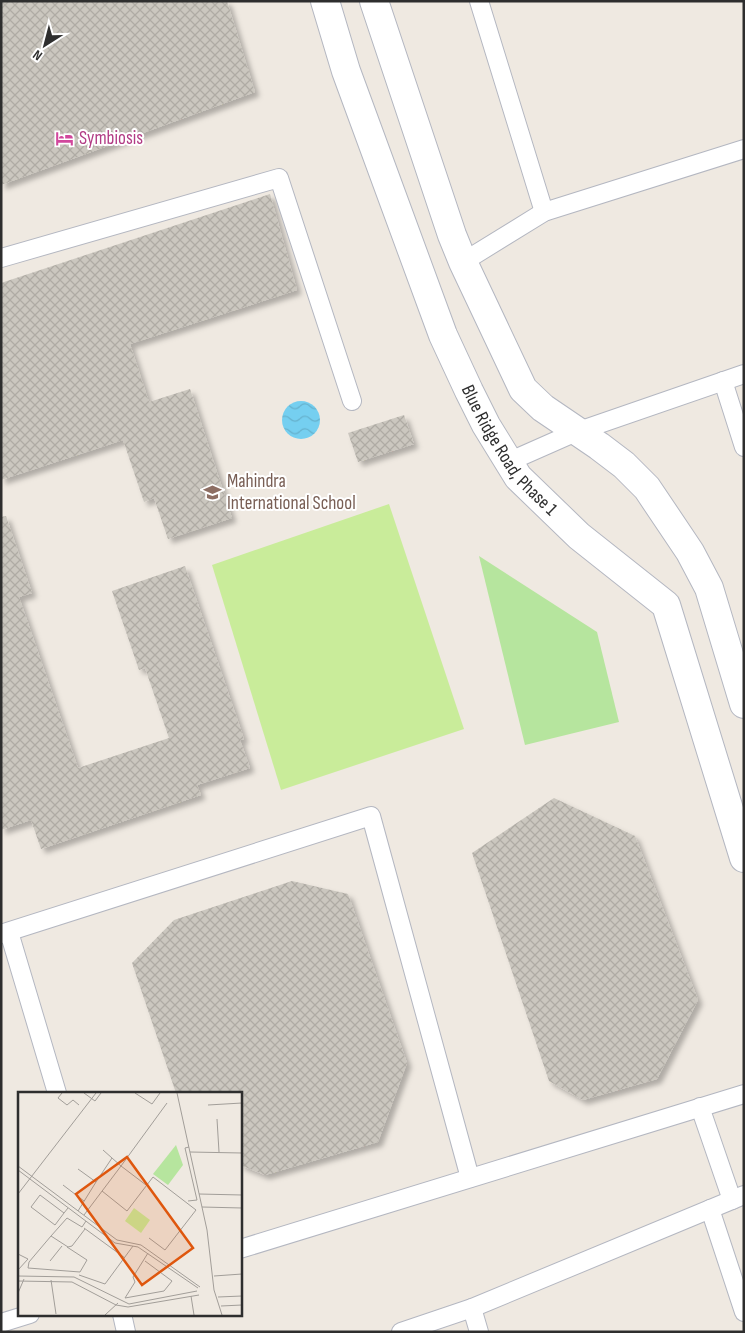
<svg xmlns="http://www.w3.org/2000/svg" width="745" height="1333" font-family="'Sofia Sans Condensed',sans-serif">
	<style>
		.grass { fill: #b6e59e }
		.pitch { fill: #c9ec9a }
		.water { fill: url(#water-waves) }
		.building { fill: url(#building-cross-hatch); filter: url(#shadow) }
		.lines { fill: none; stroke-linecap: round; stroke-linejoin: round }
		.lane-casing { stroke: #b4b7c1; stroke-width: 20 }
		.secondary-casing { stroke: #b4b7c1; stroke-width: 30 }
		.lane { stroke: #fff; stroke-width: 18 }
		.secondary { stroke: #fff; stroke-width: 28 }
		.labels { text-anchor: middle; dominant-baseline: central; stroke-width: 4; stroke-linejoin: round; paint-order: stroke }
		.hotel-label { font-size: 19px; fill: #b23c85; stroke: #fff; text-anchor: start }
		.street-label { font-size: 19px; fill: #2e2e2e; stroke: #fff }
		.education-label { font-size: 19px; fill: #785e54; stroke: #fff; text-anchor: start }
		.inset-road { fill: none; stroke: #a29e99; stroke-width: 1 }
		.view { fill: #df570e; fill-opacity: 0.15; stroke: #df570e; stroke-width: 2.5 }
		.inset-edge { fill: none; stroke: #2e2e2e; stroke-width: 2.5 }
	</style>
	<defs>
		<pattern id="water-waves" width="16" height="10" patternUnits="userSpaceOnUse" patternTransform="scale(1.25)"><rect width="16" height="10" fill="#75cff0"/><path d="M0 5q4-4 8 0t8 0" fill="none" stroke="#66b2ce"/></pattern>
		<pattern id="building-cross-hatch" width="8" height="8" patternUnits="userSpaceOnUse" patternTransform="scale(1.25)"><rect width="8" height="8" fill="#cbc7bf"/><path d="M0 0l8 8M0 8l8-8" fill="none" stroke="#afaba4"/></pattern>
		<filter id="shadow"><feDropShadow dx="4.5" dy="4.5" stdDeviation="2.5" flood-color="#0004"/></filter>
	</defs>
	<rect width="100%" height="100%" fill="#efe9e1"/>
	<!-- grass -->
	<polygon class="grass" points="479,556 597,632 619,722 525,745"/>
	<!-- pitch -->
	<polygon class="pitch" points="389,504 464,729 281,790 212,565"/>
	<!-- water -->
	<circle class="water" cx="301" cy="420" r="19"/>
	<!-- building -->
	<g class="building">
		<polygon points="1,1 227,1 255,92 1,185"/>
		<polygon points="270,194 297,290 130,344 149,402 190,389 232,518 168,539 154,498 144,502 123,440 1,480 1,283"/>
		<polygon points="404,415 414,444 358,462 348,433"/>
		<polygon points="6,516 32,593 19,597 78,768 169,738 145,668 139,670 112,591 185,566 244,739 240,740 250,768 197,785 201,795 41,849 31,820 1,830 1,517"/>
		<polygon points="554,798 635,836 698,1000 657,1079 583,1100 549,1081 472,853"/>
		<polygon points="292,881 348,894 407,1063 378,1142 265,1175 240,1165 240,1093 176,1093 132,963 174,920"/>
	</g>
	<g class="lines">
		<defs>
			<g id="lane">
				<polyline points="479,1 544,212"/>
				<polyline points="1,258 279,178 352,401"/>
				<polyline points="463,262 544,212 744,149"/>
				<polyline points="723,381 744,447"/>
				<polyline points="508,462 576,432 744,374"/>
				<polyline points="9,932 57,1093"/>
				<polyline points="1,934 371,816 470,1178"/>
				<polyline points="700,1107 732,1200"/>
				<polyline points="710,1209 744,1312"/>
				<polyline points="240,1249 744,1094"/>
				<polyline points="122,1314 126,1332"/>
				<polyline points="1,1323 30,1314"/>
				<polyline points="401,1332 472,1308"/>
				<polyline points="479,1332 472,1308 744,1195"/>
			</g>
			<g id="secondary">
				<path id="s1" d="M325 1 346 71 443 335 469 391 486 425 518 477 579 536 666 605 744 858"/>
				<polyline points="374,1 452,235 463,262 523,389 543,408 599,446 624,465 647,488 690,552 709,588 744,704"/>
			</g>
		</defs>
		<!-- lane casing -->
		<use href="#lane" class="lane-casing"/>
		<!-- secondary casing -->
		<use href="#secondary" class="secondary-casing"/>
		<!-- lane -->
		<use href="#lane" class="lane"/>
		<!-- secondary -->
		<use href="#secondary" class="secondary"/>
	</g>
	<!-- icons -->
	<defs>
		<symbol id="hotel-bare" viewBox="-9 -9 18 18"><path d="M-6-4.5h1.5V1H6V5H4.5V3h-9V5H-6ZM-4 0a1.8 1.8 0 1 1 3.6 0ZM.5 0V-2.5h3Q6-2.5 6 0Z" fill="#d1479c" stroke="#fff" stroke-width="2.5" paint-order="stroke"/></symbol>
		<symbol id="school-bare" viewBox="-9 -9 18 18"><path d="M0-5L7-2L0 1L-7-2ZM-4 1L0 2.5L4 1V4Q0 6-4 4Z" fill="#8d6e63" stroke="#fff" stroke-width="2.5" paint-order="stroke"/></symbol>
	</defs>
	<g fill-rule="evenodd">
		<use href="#hotel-bare" x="52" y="126" width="25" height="25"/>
		<use href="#school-bare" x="200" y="480" width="25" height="25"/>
	</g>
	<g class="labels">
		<!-- hotel labels -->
		<g class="hotel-label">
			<text x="79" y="138">Symbiosis</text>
		</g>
		<!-- street labels -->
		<g class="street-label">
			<text stroke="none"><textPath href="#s1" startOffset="488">Blue Ridge Road, Phase 1</textPath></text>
		</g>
		<!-- education labels -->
		<g class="education-label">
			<text x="227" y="481">Mahindra<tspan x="227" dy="22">International School</tspan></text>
		</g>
	</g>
	<!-- overview -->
	<g transform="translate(18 1092)">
		<rect width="224" height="224" fill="#efe9e1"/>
		<path d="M158 53 165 73 150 93 135 82Z" fill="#b6e59e"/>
		<path d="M116 116 132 128 123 141 107 129Z" fill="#c9ec9a"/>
		<path class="inset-road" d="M44 1 40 6 49 13 55 8 61 13M66 1 77 9 83 1M117 1 134 12 142 1M159 1 189 138 196 198 204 223M190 13 224 11M199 27 201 60M172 60 224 61M0 74 99 148 123 153 182 195M60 77 78 90 60 119M0 78 97 151 120 155 180 196M78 90 94 66M45 93 66 109M128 93 103 74 149 11M84 99 109 119 135 85 178 118 147 158 131 146M0 102 78 1M181 102 224 103M170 109 179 108 167 56 171 55M184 115 224 116M46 121 22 103 13 115 37 133 46 121 50 116M66 123 103 74 85 58M66 136 107 166M67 137 54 154 50 155 33 144 49 126 64 135 68 129M33 144 11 170 10 176 62 180 69 168 49 155M0 162 10 167 0 178M32 169 44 154M127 169 154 189 146 199 107 206 117 190 115 185 130 161M61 183 87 192 115 154M0 184 56 185 111 212 179 199M196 184 224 182M33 188 38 222M0 189 54 190 98 213 110 215 181 203M0 201 6 187M173 204 176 223M200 205 224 204M203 214 224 213M87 223 100 211"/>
		<path class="view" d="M109 65 175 156 124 193 58 102Z"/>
		<rect width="224" height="224" class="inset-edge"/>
	</g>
	<!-- border -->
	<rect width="745" height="1333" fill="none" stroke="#2e2e2e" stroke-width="5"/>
	<!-- north arrow -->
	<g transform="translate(45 45) rotate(216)" stroke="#ffffff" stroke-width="4" paint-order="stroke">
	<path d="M0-4L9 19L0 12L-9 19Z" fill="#2e2e2e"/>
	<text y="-8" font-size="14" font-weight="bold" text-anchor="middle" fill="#2e2e2e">N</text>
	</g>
</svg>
